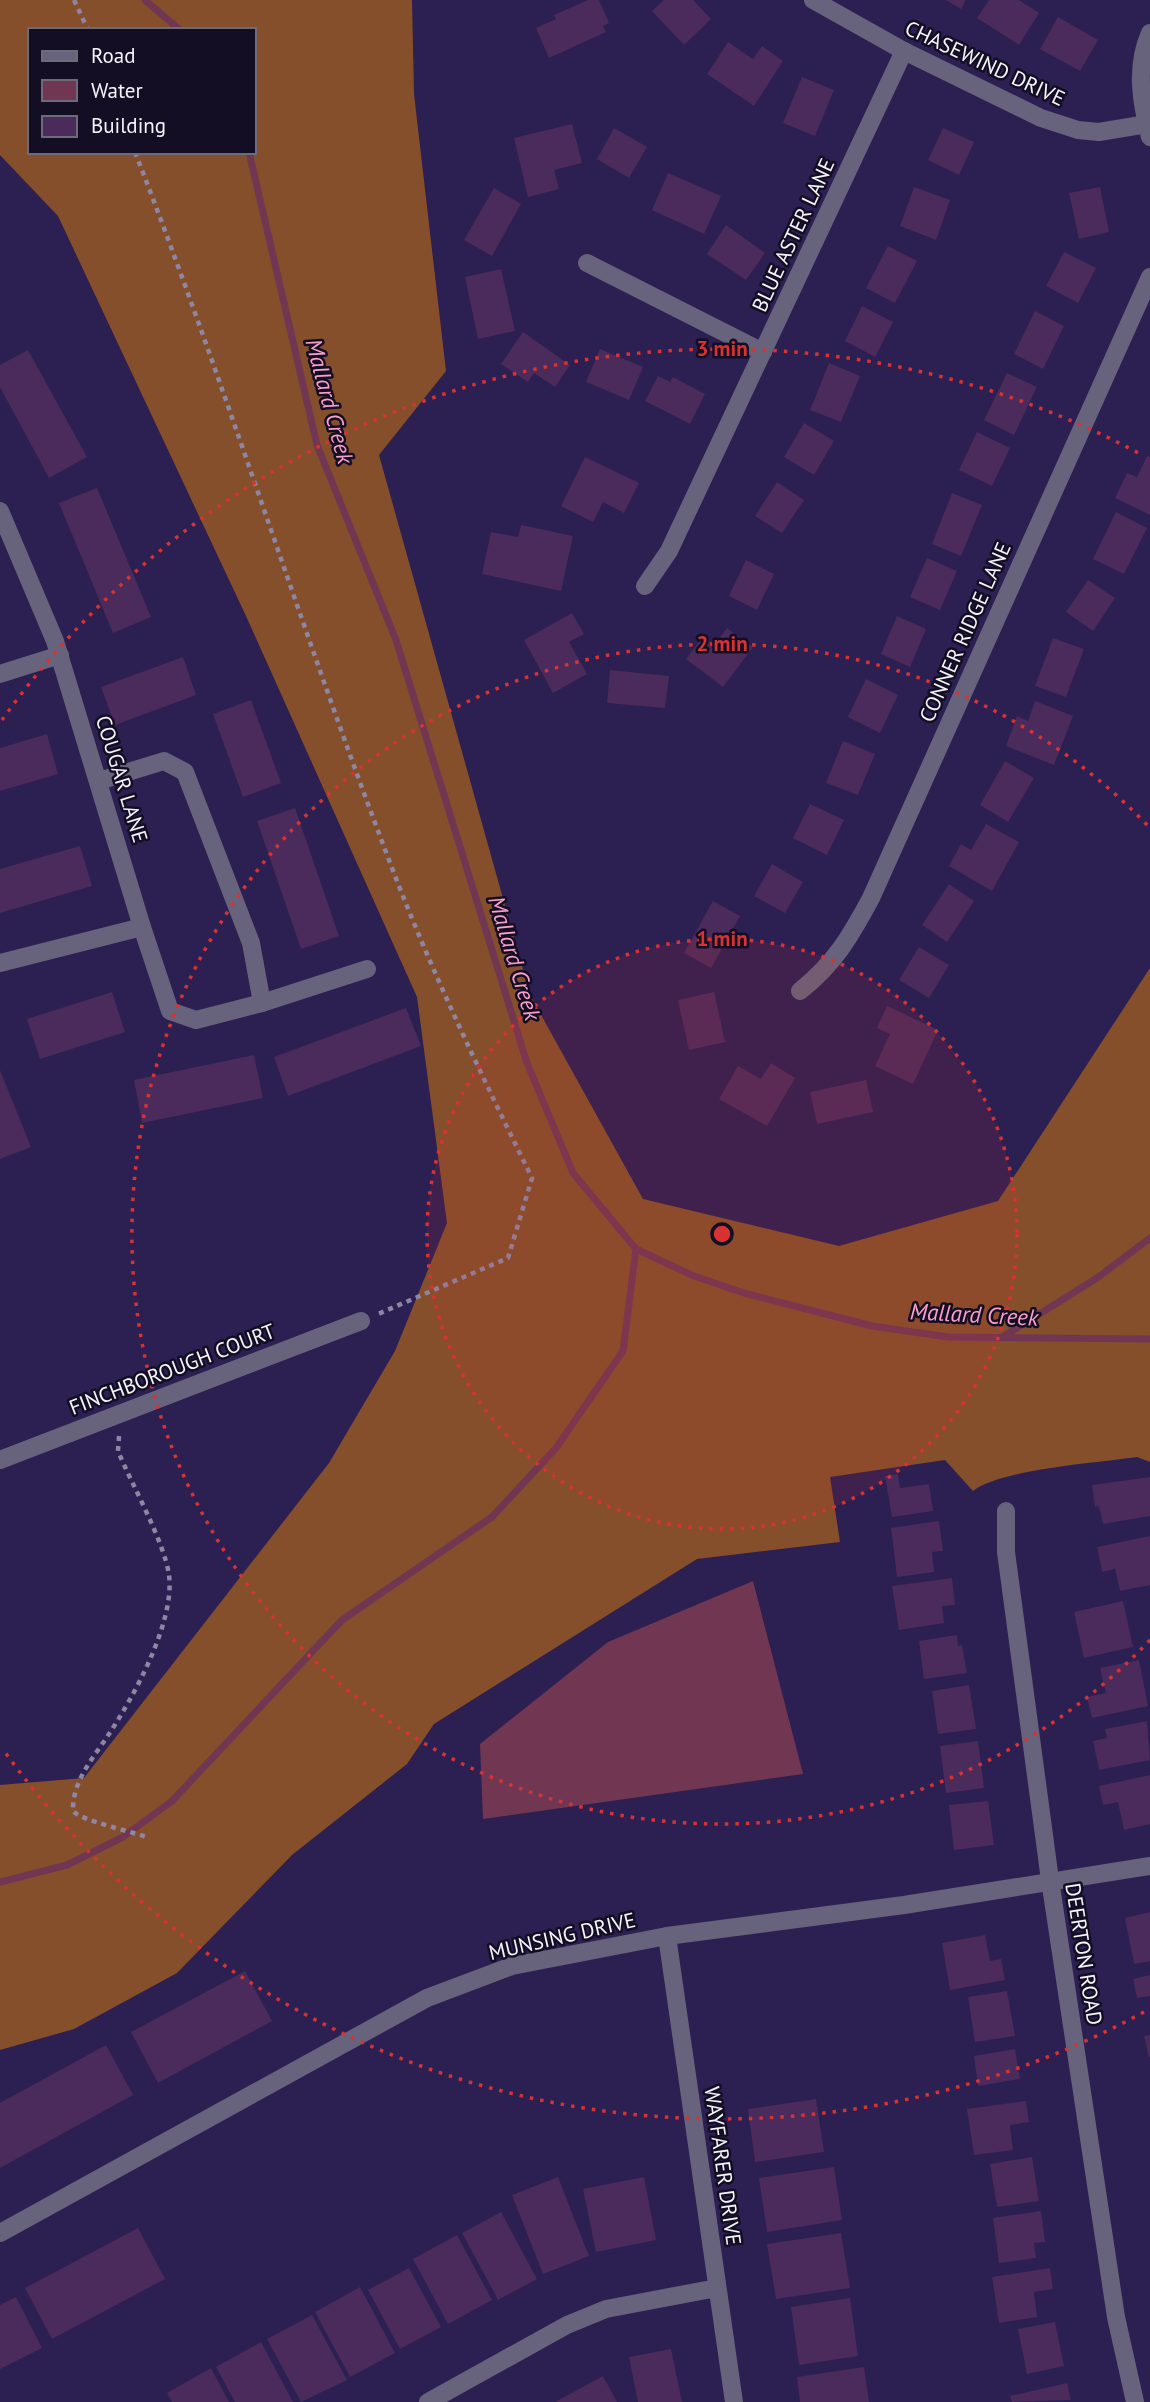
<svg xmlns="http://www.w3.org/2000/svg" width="1150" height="2402" font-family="'PT Sans',sans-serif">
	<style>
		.forest { fill: #854f2c; fill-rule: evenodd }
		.water { fill: #713752 }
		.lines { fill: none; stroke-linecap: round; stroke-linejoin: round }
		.stream { stroke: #713752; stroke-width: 7 }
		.building { fill: #4a2b5b }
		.path { stroke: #8e86a3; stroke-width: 4.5; stroke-dasharray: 5 5; stroke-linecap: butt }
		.minor { stroke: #67637c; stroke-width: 18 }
		.ring { fill: none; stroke: #d83233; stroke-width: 3.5; stroke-dasharray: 3.5 7 }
		.labels { text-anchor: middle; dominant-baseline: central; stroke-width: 5; stroke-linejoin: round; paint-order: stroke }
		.street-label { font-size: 21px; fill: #f5f4fb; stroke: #130e24 }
		.water-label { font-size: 23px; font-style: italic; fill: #faa0c8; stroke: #130e24 }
		.centre { fill: #d83233; stroke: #130e24; stroke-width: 3.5 }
		.ring-label { font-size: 21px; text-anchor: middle; font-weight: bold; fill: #d83233; stroke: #130e24; stroke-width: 5; stroke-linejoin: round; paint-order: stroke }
	</style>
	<rect width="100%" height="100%" fill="#2c1f51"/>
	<!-- forest -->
	<path class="forest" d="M0 0H412L414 94 446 371 379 455 530 995 643 1199 839 1246 998 1201 1150 968V1462L1137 1457C1097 1463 1002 1469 973 1491L945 1460 830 1477 840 1542 697 1559 434 1724 407 1764 292 1855 177 1973 74 2029 0 2050V1785L84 1778 329 1463 395 1351 447 1223 417 997 246 616 58 216 0 155ZM30 30H254V152H30Z"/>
	<!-- water -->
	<polygon class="water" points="753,1581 803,1774 483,1819 480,1744 608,1642"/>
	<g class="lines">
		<!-- stream -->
		<g class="stream">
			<polyline points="145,0 180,30"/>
			<polyline points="249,152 317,445 396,640 527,1063 573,1173 636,1249 694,1276 744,1293 872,1326 948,1337 1150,1339"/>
			<polyline points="1004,1336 1097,1278 1150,1238"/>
			<polyline points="0,1882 67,1865 123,1837 172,1801 342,1620 492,1517 556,1448 623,1351 636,1249"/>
		</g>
	</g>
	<!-- building -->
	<g class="building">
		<polygon points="588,0 599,0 609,23 603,26 606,32 549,58 536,28 556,19 554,15"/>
		<polygon points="664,0 693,0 711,19 684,45 652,11"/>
		<polygon points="946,0 966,0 961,9"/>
		<polygon points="989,0 1019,0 1039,13 1019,45 977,18"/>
		<polygon points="1058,17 1098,40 1080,71 1040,49"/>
		<polygon points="728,42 753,59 762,46 783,61 754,106 707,74"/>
		<polygon points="802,77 834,90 815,136 783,123"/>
		<polygon points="572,124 582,163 554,170 559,189 528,197 514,138"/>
		<polygon points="614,128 647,147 629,178 597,159"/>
		<polygon points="943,128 974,142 959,175 928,160"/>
		<polygon points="668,173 721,196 704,234 652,210"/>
		<polygon points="914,187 950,200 936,240 900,226"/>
		<polygon points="1100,187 1109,232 1079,239 1069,193"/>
		<polygon points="494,188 521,204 492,256 464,240"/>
		<polygon points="726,225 765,253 746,280 707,254"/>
		<polygon points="888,246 917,261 895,303 866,288"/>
		<polygon points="1064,252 1096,268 1078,303 1046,286"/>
		<polygon points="501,269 515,331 478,339 465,277"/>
		<polygon points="862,306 893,322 875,357 845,341"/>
		<polygon points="1035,311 1064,326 1043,369 1014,354"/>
		<polygon points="523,332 570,365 555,387 534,373 528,382 501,364"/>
		<polygon points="600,349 643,367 629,400 586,382"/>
		<polygon points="28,350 87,457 49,478 0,387 0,365"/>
		<polygon points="829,363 860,376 841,422 810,410"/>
		<polygon points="1007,373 1037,387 1014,435 984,420"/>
		<polygon points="658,376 670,382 673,377 705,394 690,424 645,401"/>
		<polygon points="804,423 834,441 814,475 784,457"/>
		<polygon points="977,432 1010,448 992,486 959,470"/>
		<polygon points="1147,456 1150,457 1150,515 1115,498 1127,473 1137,477"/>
		<polygon points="585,457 639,483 624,513 603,502 593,522 561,506"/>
		<polygon points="777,482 804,500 782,533 755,516"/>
		<polygon points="97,488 151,617 113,633 59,503"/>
		<polygon points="952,493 982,505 961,556 932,544"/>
		<polygon points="1116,512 1147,528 1124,574 1093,559"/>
		<polygon points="521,525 573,536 561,591 482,574 491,532 518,537"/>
		<polygon points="927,558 957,571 940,610 910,597"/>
		<polygon points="746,560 774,574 757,610 729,596"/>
		<polygon points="1088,580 1115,598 1093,631 1066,612"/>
		<polygon points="572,613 584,634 569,642 587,674 553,693 524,640"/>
		<polygon points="897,616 926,629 910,667 881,654"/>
		<polygon points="727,628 753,647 723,687 686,659 703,636 714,645"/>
		<polygon points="1053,638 1084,649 1066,697 1035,686"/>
		<polygon points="183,657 196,695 115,725 101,687"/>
		<polygon points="610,670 669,676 665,708 607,703"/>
		<polygon points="866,679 898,695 880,733 848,717"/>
		<polygon points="251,700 281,783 243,797 213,714"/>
		<polygon points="1035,701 1073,716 1054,765 1006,746 1017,716 1028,721"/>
		<polygon points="47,734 58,774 0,791 0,748"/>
		<polygon points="843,741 875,754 858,795 826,783"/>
		<polygon points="1005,761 1034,778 1008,822 980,805"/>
		<polygon points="810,804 844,820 827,855 793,838"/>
		<polygon points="295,808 339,936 301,949 257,821"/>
		<polygon points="986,824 1019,842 992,891 949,866 961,844 971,850"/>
		<polygon points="80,846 92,886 0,913 0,869"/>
		<polygon points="772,864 803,882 785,913 754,896"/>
		<polygon points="949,884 974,901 947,942 922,925"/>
		<polygon points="713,901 740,916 711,968 684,953"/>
		<polygon points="919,947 949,965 929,998 899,980"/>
		<polygon points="112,992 125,1032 40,1059 27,1019"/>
		<polygon points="714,992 725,1042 689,1050 678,1000"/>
		<polygon points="887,1006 938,1030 913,1084 875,1066 890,1034 877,1028"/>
		<polygon points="406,1008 421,1046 288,1096 274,1057"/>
		<polygon points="254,1055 263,1098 142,1123 134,1080"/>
		<polygon points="771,1063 795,1078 767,1126 719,1099 738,1066 761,1079"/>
		<polygon points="0,1070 31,1147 0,1159"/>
		<polygon points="866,1080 873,1112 817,1124 810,1092"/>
		<polygon points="898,1474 900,1488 929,1484 933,1511 892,1517 885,1476"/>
		<polygon points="1150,1477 1150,1516 1103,1524 1099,1506 1095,1507 1092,1485"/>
		<polygon points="939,1521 943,1551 932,1552 934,1572 897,1577 891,1528"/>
		<polygon points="1150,1536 1150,1585 1120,1591 1115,1569 1102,1572 1097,1547"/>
		<polygon points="952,1578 955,1605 942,1606 944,1623 899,1630 892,1586"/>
		<polygon points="1123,1601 1133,1647 1084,1658 1074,1612"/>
		<polygon points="957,1635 958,1646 962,1645 967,1673 924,1679 919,1641"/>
		<polygon points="1139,1660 1148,1706 1092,1718 1087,1697 1106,1693 1100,1668"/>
		<polygon points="969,1685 976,1729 938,1734 932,1691"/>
		<polygon points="1147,1721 1150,1760 1099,1770 1093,1741 1107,1738 1105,1729"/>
		<polygon points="978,1741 984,1788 946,1793 940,1746"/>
		<polygon points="1150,1775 1150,1824 1124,1830 1118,1802 1103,1805 1099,1786"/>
		<polygon points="988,1801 994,1845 954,1850 949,1805"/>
		<polygon points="1150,1912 1150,1961 1134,1964 1125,1918"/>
		<polygon points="985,1935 990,1961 1001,1959 1005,1980 950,1990 942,1943"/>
		<polygon points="245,1971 272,2021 158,2083 131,2032"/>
		<polygon points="1150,1975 1150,1996 1137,1998 1133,1979"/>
		<polygon points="1007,1991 1015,2036 975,2042 968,1997"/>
		<polygon points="1150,2035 1150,2057 1149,2058 1144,2036"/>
		<polygon points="106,2045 133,2095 0,2168 0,2103"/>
		<polygon points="1015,2049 1020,2079 978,2086 974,2056"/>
		<polygon points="816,2099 824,2152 755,2162 748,2109"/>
		<polygon points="1026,2101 1029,2122 1010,2125 1013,2150 974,2155 967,2109"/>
		<polygon points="1032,2157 1039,2201 997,2207 990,2164"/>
		<polygon points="834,2167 842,2220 767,2232 759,2178"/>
		<polygon points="558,2177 589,2256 543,2274 512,2195"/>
		<polygon points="644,2177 656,2240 596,2252 583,2189"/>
		<polygon points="1041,2211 1045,2242 1034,2243 1036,2258 999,2263 993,2218"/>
		<polygon points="501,2212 537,2279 498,2300 462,2233"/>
		<polygon points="138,2228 165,2279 52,2339 25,2288"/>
		<polygon points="841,2233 850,2288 776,2299 767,2244"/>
		<polygon points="457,2235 492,2300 448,2324 413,2259"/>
		<polygon points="409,2268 441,2327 400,2349 368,2290"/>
		<polygon points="1050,2268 1053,2289 1034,2292 1037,2317 999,2323 992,2277"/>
		<polygon points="360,2287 395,2353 350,2377 315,2312"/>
		<polygon points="16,2297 42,2348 0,2369 0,2305"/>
		<polygon points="850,2298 858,2356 799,2365 791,2307"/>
		<polygon points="312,2315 347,2380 301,2402 267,2339"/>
		<polygon points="1055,2322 1064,2366 1027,2374 1018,2329"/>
		<polygon points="261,2342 293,2402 235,2402 216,2367"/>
		<polygon points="671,2349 682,2402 638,2402 629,2357"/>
		<polygon points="864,2367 869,2402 800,2402 797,2377"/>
		<polygon points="211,2368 229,2402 172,2402 167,2393"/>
		<polygon points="603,2376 617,2402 555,2402"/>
		<polygon points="1067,2383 1071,2400 1012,2402 1010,2396"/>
	</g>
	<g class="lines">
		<!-- path -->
		<g class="path">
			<polyline points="74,0 88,30"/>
			<path d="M135 152C226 386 300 626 389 860 430 969 481 1074 532 1178L508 1258 378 1314"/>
			<path d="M119 1436 118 1451C132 1485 164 1541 169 1575 175 1622 134 1696 109 1734 94 1757 72 1781 73 1811 80 1820 130 1831 146 1837"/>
		</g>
		<!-- minor -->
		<g class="minor">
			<polyline points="813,0 904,51 1041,118 1078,130 1099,132 1147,124"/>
			<path d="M1150 33C1135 67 1141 102 1150 137"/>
			<polyline points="587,263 763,352"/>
			<polyline points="0,511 55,641 142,927 0,963"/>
			<polyline points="645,586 669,551 904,51"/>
			<polyline points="0,674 60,655"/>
			<polyline points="99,781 164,761 185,772 251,943 262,1003 196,1020 170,1011 142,927"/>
			<path d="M800 991C835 963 850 937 871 898L1150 277"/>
			<polyline points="262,1003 367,969"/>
			<polyline points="0,1460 361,1321"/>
			<polyline points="1006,1511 1006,1552 1050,1880 1116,2317 1135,2402"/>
			<polyline points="667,1936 734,2402"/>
			<polyline points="0,2233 427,1998 512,1966 667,1936 904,1905 1150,1866"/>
			<polyline points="428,2402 567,2325 606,2309 717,2288"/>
		</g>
	</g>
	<!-- distance rings -->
	<circle cx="722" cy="1234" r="295" fill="#d83233" fill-opacity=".12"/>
	<g class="ring">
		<circle cx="722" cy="1234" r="295"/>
		<path d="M1150 1640A590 590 0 1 1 1150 828"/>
		<path d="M1144 2012A885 885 0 0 1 2 1748M2 720A885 885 0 0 1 1144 456"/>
	</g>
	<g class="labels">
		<!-- street labels -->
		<g class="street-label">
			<text transform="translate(985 63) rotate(25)">CHASEWIND DRIVE</text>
			<text transform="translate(793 235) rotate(-65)">BLUE ASTER LANE</text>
			<text transform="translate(965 632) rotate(-66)">CONNER RIDGE LANE</text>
			<text transform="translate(122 779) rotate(73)">COUGAR LANE</text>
			<text transform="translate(172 1369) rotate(-21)">FINCHBOROUGH COURT</text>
			<text transform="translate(562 1936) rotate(-13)">MUNSING DRIVE</text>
			<text transform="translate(1084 1954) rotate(81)">DEERTON ROAD</text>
			<text transform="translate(723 2166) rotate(82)">WAYFARER DRIVE</text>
		</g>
		<!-- water labels -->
		<g class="water-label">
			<text transform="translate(330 401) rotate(75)">Mallard Creek</text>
			<text transform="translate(515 958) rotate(73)">Mallard Creek</text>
			<text transform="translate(974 1314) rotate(3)">Mallard Creek</text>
		</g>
	</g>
	<circle cx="722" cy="1234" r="10" class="centre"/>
	<g class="ring-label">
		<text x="722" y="356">3 min</text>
		<text x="722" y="651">2 min</text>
		<text x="722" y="946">1 min</text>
	</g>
	<!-- legend -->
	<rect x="28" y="28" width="228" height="126" fill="#130e24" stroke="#6d6a7a" stroke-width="2"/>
	<rect x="42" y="51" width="35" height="10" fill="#67637c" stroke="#6d6a7a" stroke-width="2"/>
	<text x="91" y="63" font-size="21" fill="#f5f4fb">Road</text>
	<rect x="42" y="80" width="35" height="21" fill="#713752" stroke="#6d6a7a" stroke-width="2"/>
	<text x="91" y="98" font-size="21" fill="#f5f4fb">Water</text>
	<rect x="42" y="116" width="35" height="21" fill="#4a2b5b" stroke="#6d6a7a" stroke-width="2"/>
	<text x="91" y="133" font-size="21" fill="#f5f4fb">Building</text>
</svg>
